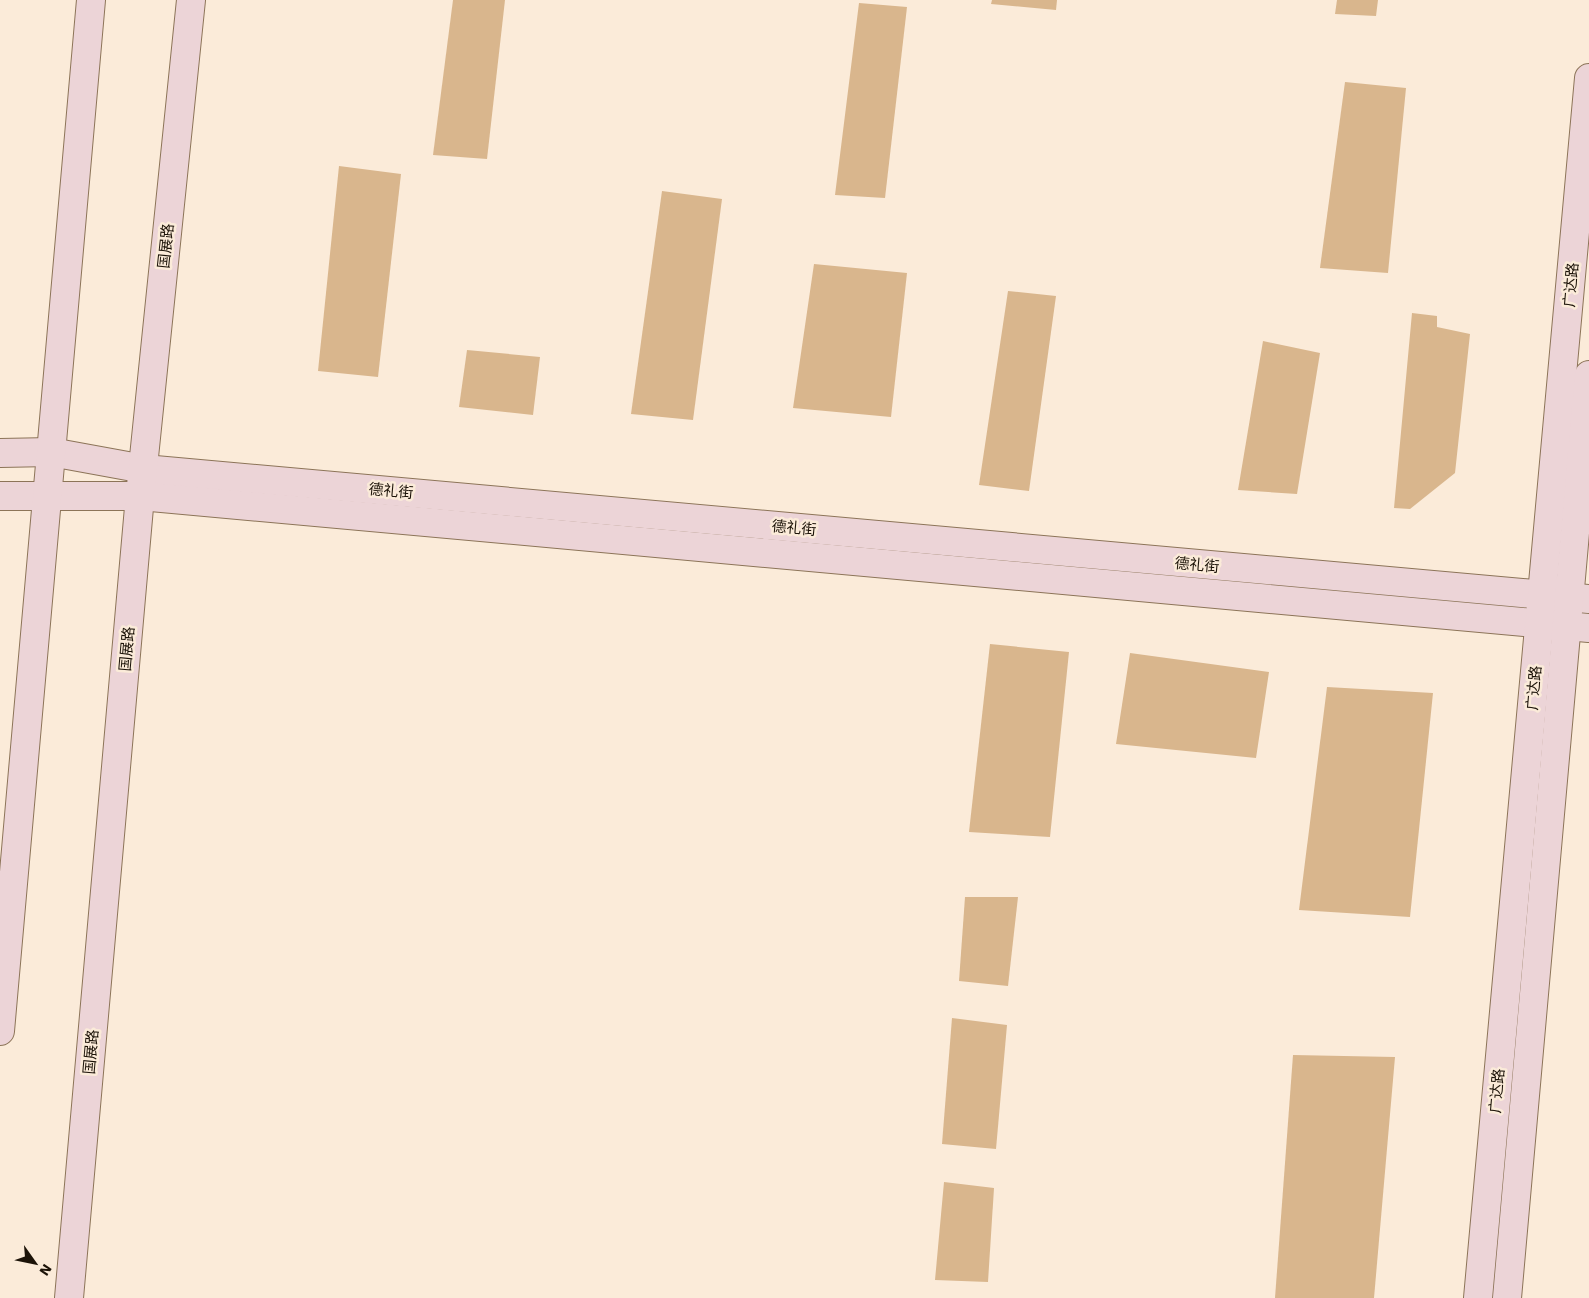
<svg xmlns="http://www.w3.org/2000/svg" width="1589" height="1298" font-family="'Work Sans','Noto Sans SC',sans-serif">
	<style>
		.building { fill: #d9b68d }
		.lines { fill: none; stroke-linecap: round; stroke-linejoin: round }
		.secondary-casing { stroke: #8c7458; stroke-width: 30 }
		.secondary { stroke: #ecd4d7; stroke-width: 28 }
		.labels { text-anchor: middle; dominant-baseline: central; stroke-width: 5; stroke-linejoin: round; paint-order: stroke }
		.street-label { font-size: 15px; fill: #1c1308; stroke: #fbebd9 }
	</style>
	<rect width="100%" height="100%" fill="#fbebd9"/>
	<!-- building -->
	<g class="building">
		<polygon points="453,0 505,0 487,159 433,155"/>
		<polygon points="992,0 1057,0 1056,10 991,4"/>
		<polygon points="1337,0 1378,0 1376,16 1335,14"/>
		<polygon points="859,3 907,7 885,198 835,195"/>
		<polygon points="1345,82 1406,88 1388,273 1320,268"/>
		<polygon points="339,166 401,174 378,377 318,371"/>
		<polygon points="662,191 722,199 693,420 631,414"/>
		<polygon points="814,264 907,273 891,417 793,408"/>
		<polygon points="1008,291 1056,296 1029,491 979,485"/>
		<polygon points="1412,313 1437,316 1437,327 1470,334 1455,473 1410,509 1394,508"/>
		<polygon points="1263,341 1320,353 1297,494 1238,490"/>
		<polygon points="467,350 540,357 533,415 459,407"/>
		<polygon points="990,644 1069,652 1050,837 969,832"/>
		<polygon points="1130,653 1269,672 1256,758 1116,744"/>
		<polygon points="1327,687 1433,693 1410,917 1299,910"/>
		<polygon points="965,897 1018,897 1008,986 959,981"/>
		<polygon points="952,1018 1007,1025 996,1149 942,1144"/>
		<polygon points="1293,1055 1395,1057 1374,1298 1275,1298"/>
		<polygon points="944,1182 994,1188 988,1282 935,1280"/>
	</g>
	<g class="lines">
		<defs>
			<g id="secondary">
				<polyline points="0,453 51,452 144,469 1589,599"/>
				<polyline points="0,496 140,496 1589,628"/>
				<polyline points="0,1031 91,0"/>
				<polyline points="69,1298 140,496 191,0"/>
				<polyline points="1478,1298 1589,78"/>
				<polyline points="1507,1298 1589,375"/>
			</g>
		</defs>
		<!-- secondary casing -->
		<use href="#secondary" class="secondary-casing"/>
		<!-- secondary -->
		<use href="#secondary" class="secondary"/>
	</g>
	<g class="labels">
		<!-- street labels -->
		<g class="street-label">
			<text transform="translate(166 246) rotate(-84)">国展路</text>
			<text transform="translate(1571 285) rotate(-85)">广达路</text>
			<text transform="translate(391 491) rotate(5)">德礼街</text>
			<text transform="translate(794 528) rotate(5)">德礼街</text>
			<text transform="translate(1197 565) rotate(5)">德礼街</text>
			<text transform="translate(127 649) rotate(-85)">国展路</text>
			<text transform="translate(1534 688) rotate(-85)">广达路</text>
			<text transform="translate(91 1052) rotate(-85)">国展路</text>
			<text transform="translate(1497 1091) rotate(-85)">广达路</text>
		</g>
	</g>
	<!-- north arrow -->
	<g transform="translate(35 1263) rotate(123)" stroke="#fbebd9" stroke-width="4" paint-order="stroke">
	<path d="M0-4L9 19L0 12L-9 19Z" fill="#1c1308"/>
	<text y="-8" font-size="14" font-weight="bold" text-anchor="middle" fill="#1c1308">N</text>
	</g>
</svg>
